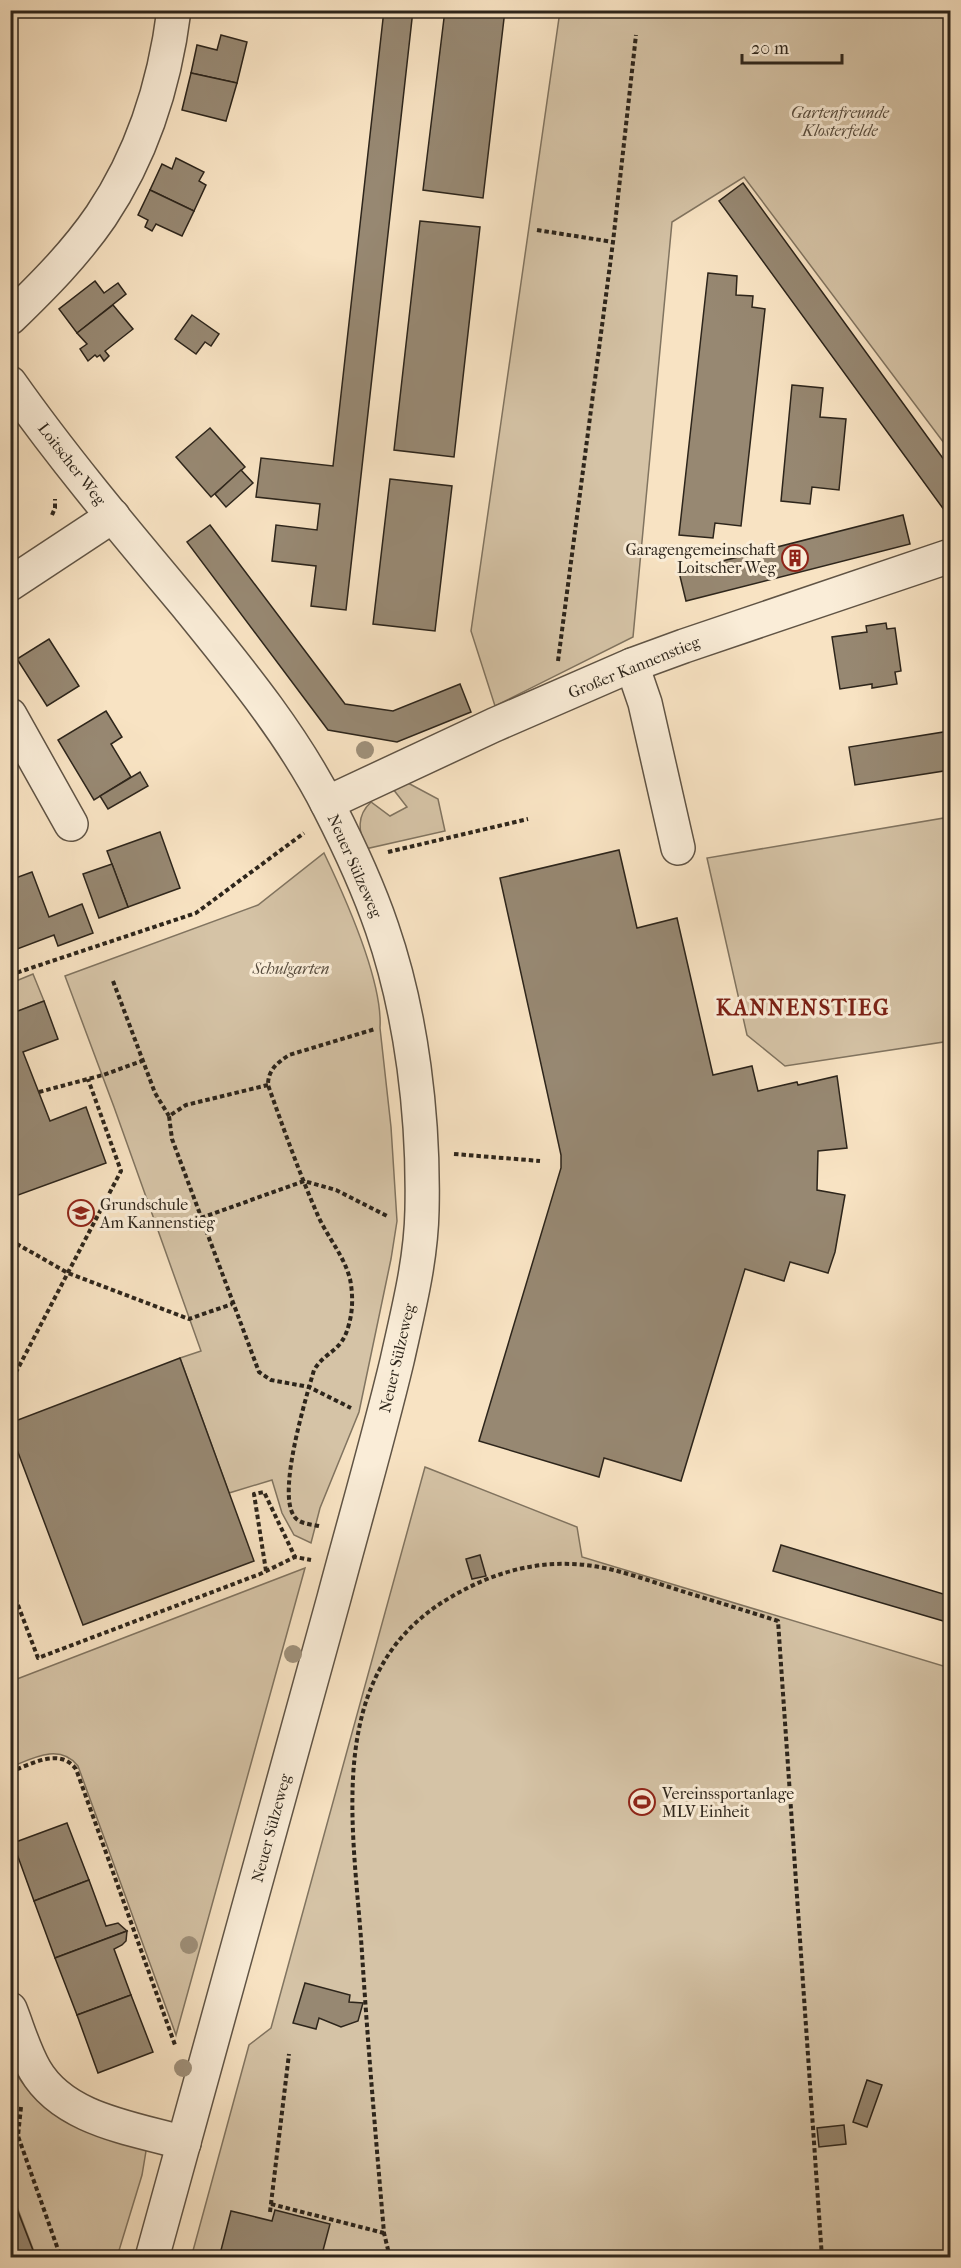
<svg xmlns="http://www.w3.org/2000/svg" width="961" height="2268" font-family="'IM FELL French Canon',serif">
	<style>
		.green { fill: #d5c3a6; stroke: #817460; stroke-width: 1.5 }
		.building { fill: #978872; stroke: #2d251b; stroke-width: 1.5 }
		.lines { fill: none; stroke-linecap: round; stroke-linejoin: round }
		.minor-casing { stroke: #605445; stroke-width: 36 }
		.path { stroke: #2d251b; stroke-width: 4; stroke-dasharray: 4.5 3; stroke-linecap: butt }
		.minor { stroke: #faedd8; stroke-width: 33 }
		.tree { fill: #9f907a }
		.labels { text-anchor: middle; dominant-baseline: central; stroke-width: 6; stroke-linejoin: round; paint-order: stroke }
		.park-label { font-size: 16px; font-style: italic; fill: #574c3e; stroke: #faedd8 }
		.street-label { font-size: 16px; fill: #2d251b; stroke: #faedd8 }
		.poi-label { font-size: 16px; fill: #2d251b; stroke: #faedd8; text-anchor: start }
		.district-label { font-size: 22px; font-weight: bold; letter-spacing: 1.5px; fill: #7a1f14; stroke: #faedd8 }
	</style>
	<rect width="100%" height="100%" fill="#f8e3c3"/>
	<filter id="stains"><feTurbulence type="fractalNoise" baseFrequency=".00333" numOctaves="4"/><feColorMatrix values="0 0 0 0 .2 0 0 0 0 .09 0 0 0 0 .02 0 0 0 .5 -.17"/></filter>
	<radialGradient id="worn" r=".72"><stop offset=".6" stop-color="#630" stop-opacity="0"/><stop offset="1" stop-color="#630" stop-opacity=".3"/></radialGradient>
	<!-- green -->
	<g class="green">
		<polygon points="560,11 950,11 950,451 744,177 672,222 633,637 495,706 471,631"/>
		<path d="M408 783 438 799 445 831 365 849C359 831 356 816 371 802L390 816 407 807 393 789Z"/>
		<polygon points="950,817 950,1041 785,1066 747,1035 707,858"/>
		<path d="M324 853C345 897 383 980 380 1028L391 1127 397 1221 391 1259 359 1412 320 1508 311 1543 294 1535 282 1513 272 1480 229 1493 180 1358 201 1351 114 1107 65 976 258 905Z"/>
		<polygon points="33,974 44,1001 11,1014 11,983"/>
		<polygon points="425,1467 577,1527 582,1557 950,1668 950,2257 191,2258 249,2045 271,2028"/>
		<path d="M305 1568 176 2035 78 1766C60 1743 33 1758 11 1767V1663L17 1679Z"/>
		<path d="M10 2063C42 2122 83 2132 143 2148L146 2151 142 2175 117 2257H36L11 2191Z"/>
	</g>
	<!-- building -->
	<g class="building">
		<polygon points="384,10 413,10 346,610 311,606 316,566 272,561 276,525 317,530 320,504 256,497 261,458 333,466"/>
		<polygon points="445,10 505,10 483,198 423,190"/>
		<polygon points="221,35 247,42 237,83 191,73 197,45 217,50"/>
		<polygon points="191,73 237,83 226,121 182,110"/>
		<polygon points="176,158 204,172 199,181 206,185 194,211 150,190 162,164 172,169"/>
		<polygon points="743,183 950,468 950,518 719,201"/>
		<polygon points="150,190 194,211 182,236 156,224 152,231 145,227 148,220 138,215"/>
		<polygon points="420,221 480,227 454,457 394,450"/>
		<polygon points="708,273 737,276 736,295 753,296 752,307 765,309 741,526 715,523 713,538 679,535"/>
		<polygon points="95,281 104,293 118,283 126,294 77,333 59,309"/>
		<polygon points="113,305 133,329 105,351 109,356 104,361 100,355 97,357 95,355 88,361 80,349 87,344 77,333"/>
		<polygon points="192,315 219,334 211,346 205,342 196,354 175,339"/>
		<polygon points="792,385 823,388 820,417 846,419 839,490 812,487 810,504 781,501"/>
		<polygon points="210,428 245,467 211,497 176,457"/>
		<polygon points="241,470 253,483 226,507 215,494"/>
		<polygon points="390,479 452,486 435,631 373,624"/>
		<polygon points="903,515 910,544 686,601 679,572"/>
		<polygon points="210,525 345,704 393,711 460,684 471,712 397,742 328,730 187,542"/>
		<polygon points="886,623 887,629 895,628 901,671 895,672 897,684 872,688 872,684 840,689 832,637 867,632 866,626"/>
		<polygon points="49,639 79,686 47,706 17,659"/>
		<polygon points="106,711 122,737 111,744 131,777 94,800 58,740"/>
		<polygon points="950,731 950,770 855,785 849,747"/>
		<polygon points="140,772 148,786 108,809 100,796"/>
		<polygon points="160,832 180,888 128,907 107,851"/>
		<polygon points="619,850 637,928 677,918 713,1075 752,1066 758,1091 797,1082 798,1085 837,1076 847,1148 818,1151 817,1190 845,1195 835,1252 828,1273 790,1262 784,1281 745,1269 681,1481 604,1458 599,1477 479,1441 561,1168 561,1155 500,878"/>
		<polygon points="112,864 128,907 99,918 83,874"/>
		<polygon points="32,872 49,917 82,904 93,933 58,946 54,935 12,951 10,880"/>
		<polygon points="44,1001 58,1039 23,1052 50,1121 86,1107 106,1163 10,1198 10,1014"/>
		<polygon points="180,1358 254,1561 83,1625 10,1431 10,1423"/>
		<polygon points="781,1545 950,1596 950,1623 773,1571"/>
		<polygon points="480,1555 486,1576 472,1579 466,1559"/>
		<polygon points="67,1823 89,1880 34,1901 13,1843"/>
		<polygon points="10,1838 18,1859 10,1862"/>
		<polygon points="89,1880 106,1926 118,1923 127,1931 55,1958 34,1901"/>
		<polygon points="127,1931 126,1941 122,1945 114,1949 131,1995 77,2015 55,1958"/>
		<polygon points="305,1983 350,1995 349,2002 363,2003 358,2021 341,2027 319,2018 316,2029 293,2023"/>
		<polygon points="131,1995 153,2052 98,2073 77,2015"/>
		<polygon points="867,2080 882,2085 867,2127 853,2122"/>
		<polygon points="844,2125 846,2144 819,2147 817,2128"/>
		<polygon points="10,2191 36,2258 10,2258"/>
		<polygon points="275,2210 330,2224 321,2258 219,2258 231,2211 272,2221"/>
	</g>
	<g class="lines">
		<defs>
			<g id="minor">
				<path d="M10 318C43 286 75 254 101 216 142 155 165 82 174 10"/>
				<path d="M10 383C65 461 127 534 188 607 239 670 292 734 329 807 349 846 368 887 382 928 412 1015 424 1118 422 1210 421 1262 408 1311 397 1361 378 1440 355 1519 334 1598 274 1818 214 2038 152 2258"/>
				<polyline points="10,584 113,516"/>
				<polyline points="632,665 645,703 678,848"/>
				<polyline points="10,715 71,824"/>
				<polyline points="327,803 494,725 632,665 684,646 950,556"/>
				<path d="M10 2009C18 2029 24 2051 35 2070 64 2120 133 2128 184 2143"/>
			</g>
		</defs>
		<!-- minor casing -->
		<use href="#minor" class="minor-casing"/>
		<!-- path -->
		<g class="path">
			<polyline points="537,230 613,242"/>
			<polyline points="52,515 55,508 55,499"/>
			<polyline points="558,661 613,242 636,35"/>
			<polyline points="388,852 528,819"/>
			<polyline points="10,975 196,913 304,833"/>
			<polyline points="113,981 155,1093 169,1116"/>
			<polyline points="268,1085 186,1105 169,1116 172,1139 259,1372 271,1380 309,1387 351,1408"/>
			<polyline points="39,1092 103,1075 142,1061"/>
			<polyline points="454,1154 540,1161"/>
			<polyline points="201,1218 304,1181 336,1190 389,1217"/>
			<polyline points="10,1240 68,1273 189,1319 232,1304"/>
			<polyline points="10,1376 14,1376 121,1171 88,1079"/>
			<path d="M319 1526C310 1524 299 1524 294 1516 277 1492 306 1398 314 1370 326 1350 342 1353 349 1324 353 1310 353 1294 350 1279 344 1256 329 1239 319 1218 300 1175 284 1130 268 1085 268 1070 277 1063 289 1055L375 1029"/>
			<polyline points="266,1571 254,1494 264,1492 295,1557 311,1560"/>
			<polyline points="10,1584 38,1658 260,1574 295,1557"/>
			<path d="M10 1772C32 1764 59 1747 76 1769L175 2045"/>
			<polyline points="21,2107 18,2136 61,2258"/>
			<polyline points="271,2204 384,2233"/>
			<polyline points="270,2212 289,2054"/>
			<path d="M390 2258 384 2233C376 2140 368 2047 362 1953 354 1828 321 1672 451 1597 488 1575 529 1562 572 1564 605 1565 635 1576 666 1586 703 1598 741 1609 778 1621L822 2258"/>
		</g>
		<!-- minor -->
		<use href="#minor" class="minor"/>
	</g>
	<!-- trees -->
	<g class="tree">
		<circle cx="365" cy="750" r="9"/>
		<circle cx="293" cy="1654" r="9"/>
		<circle cx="189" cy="1945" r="9"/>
		<circle cx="183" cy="2068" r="9"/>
	</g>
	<!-- icons -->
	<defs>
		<symbol id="building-ring" viewBox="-11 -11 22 22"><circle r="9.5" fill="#faedd8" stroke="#8f2418" stroke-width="1.5"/><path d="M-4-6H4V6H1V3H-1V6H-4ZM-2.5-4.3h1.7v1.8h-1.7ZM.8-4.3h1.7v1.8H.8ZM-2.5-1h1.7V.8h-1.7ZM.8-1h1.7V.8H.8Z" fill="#8f2418"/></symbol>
		<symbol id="school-ring" viewBox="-11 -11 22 22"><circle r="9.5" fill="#faedd8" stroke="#8f2418" stroke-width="1.5"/><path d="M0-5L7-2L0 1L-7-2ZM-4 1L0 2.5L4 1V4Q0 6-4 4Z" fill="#8f2418"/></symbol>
		<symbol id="stadium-ring" viewBox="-11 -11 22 22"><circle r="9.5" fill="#faedd8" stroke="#8f2418" stroke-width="1.5"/><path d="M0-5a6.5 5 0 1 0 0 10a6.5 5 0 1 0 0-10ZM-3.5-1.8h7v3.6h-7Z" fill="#8f2418"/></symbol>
	</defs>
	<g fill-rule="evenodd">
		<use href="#building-ring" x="780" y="543" width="30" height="30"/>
		<use href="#school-ring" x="66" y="1198" width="30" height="30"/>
		<use href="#stadium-ring" x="627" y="1787" width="30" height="30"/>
	</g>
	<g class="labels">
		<!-- park labels -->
		<g class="park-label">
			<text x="840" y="112">Gartenfreunde<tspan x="840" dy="18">Klosterfelde</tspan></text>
			<text x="291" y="968">Schulgarten</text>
		</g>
		<!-- street labels -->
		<g class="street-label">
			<text transform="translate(72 464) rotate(52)">Loitscher Weg</text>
			<text transform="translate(634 667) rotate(-22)">Großer Kannenstieg</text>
			<text transform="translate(355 866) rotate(66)">Neuer Sülzeweg</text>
			<text transform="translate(397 1358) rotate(-77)">Neuer Sülzeweg</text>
			<text transform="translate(271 1828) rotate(-75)">Neuer Sülzeweg</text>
		</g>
		<!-- poi labels -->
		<g class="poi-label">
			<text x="776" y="549" text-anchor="end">Garagengemeinschaft<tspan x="776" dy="18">Loitscher Weg</tspan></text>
			<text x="100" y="1204">Grundschule<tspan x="100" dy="18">Am Kannenstieg</tspan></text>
			<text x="662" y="1793">Vereinssportanlage<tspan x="662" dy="18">MLV Einheit</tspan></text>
		</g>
		<!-- district labels -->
		<g class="district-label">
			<text x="803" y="1008">KANNENSTIEG</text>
		</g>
	</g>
	<!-- margin -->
	<rect width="961" height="2268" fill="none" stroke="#f8e3c3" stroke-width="36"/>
	<rect x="12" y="12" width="937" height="2244" fill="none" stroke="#2d251b" stroke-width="3"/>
	<rect x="18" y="18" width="925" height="2232" fill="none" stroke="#2d251b" stroke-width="1.5"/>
	<!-- scale -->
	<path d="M742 54v9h100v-9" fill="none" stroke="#2d251b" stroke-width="3"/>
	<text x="751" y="54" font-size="18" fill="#2d251b" stroke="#faedd8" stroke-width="4.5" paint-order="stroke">20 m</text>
	<rect width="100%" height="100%" filter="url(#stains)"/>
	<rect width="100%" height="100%" fill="url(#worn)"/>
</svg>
